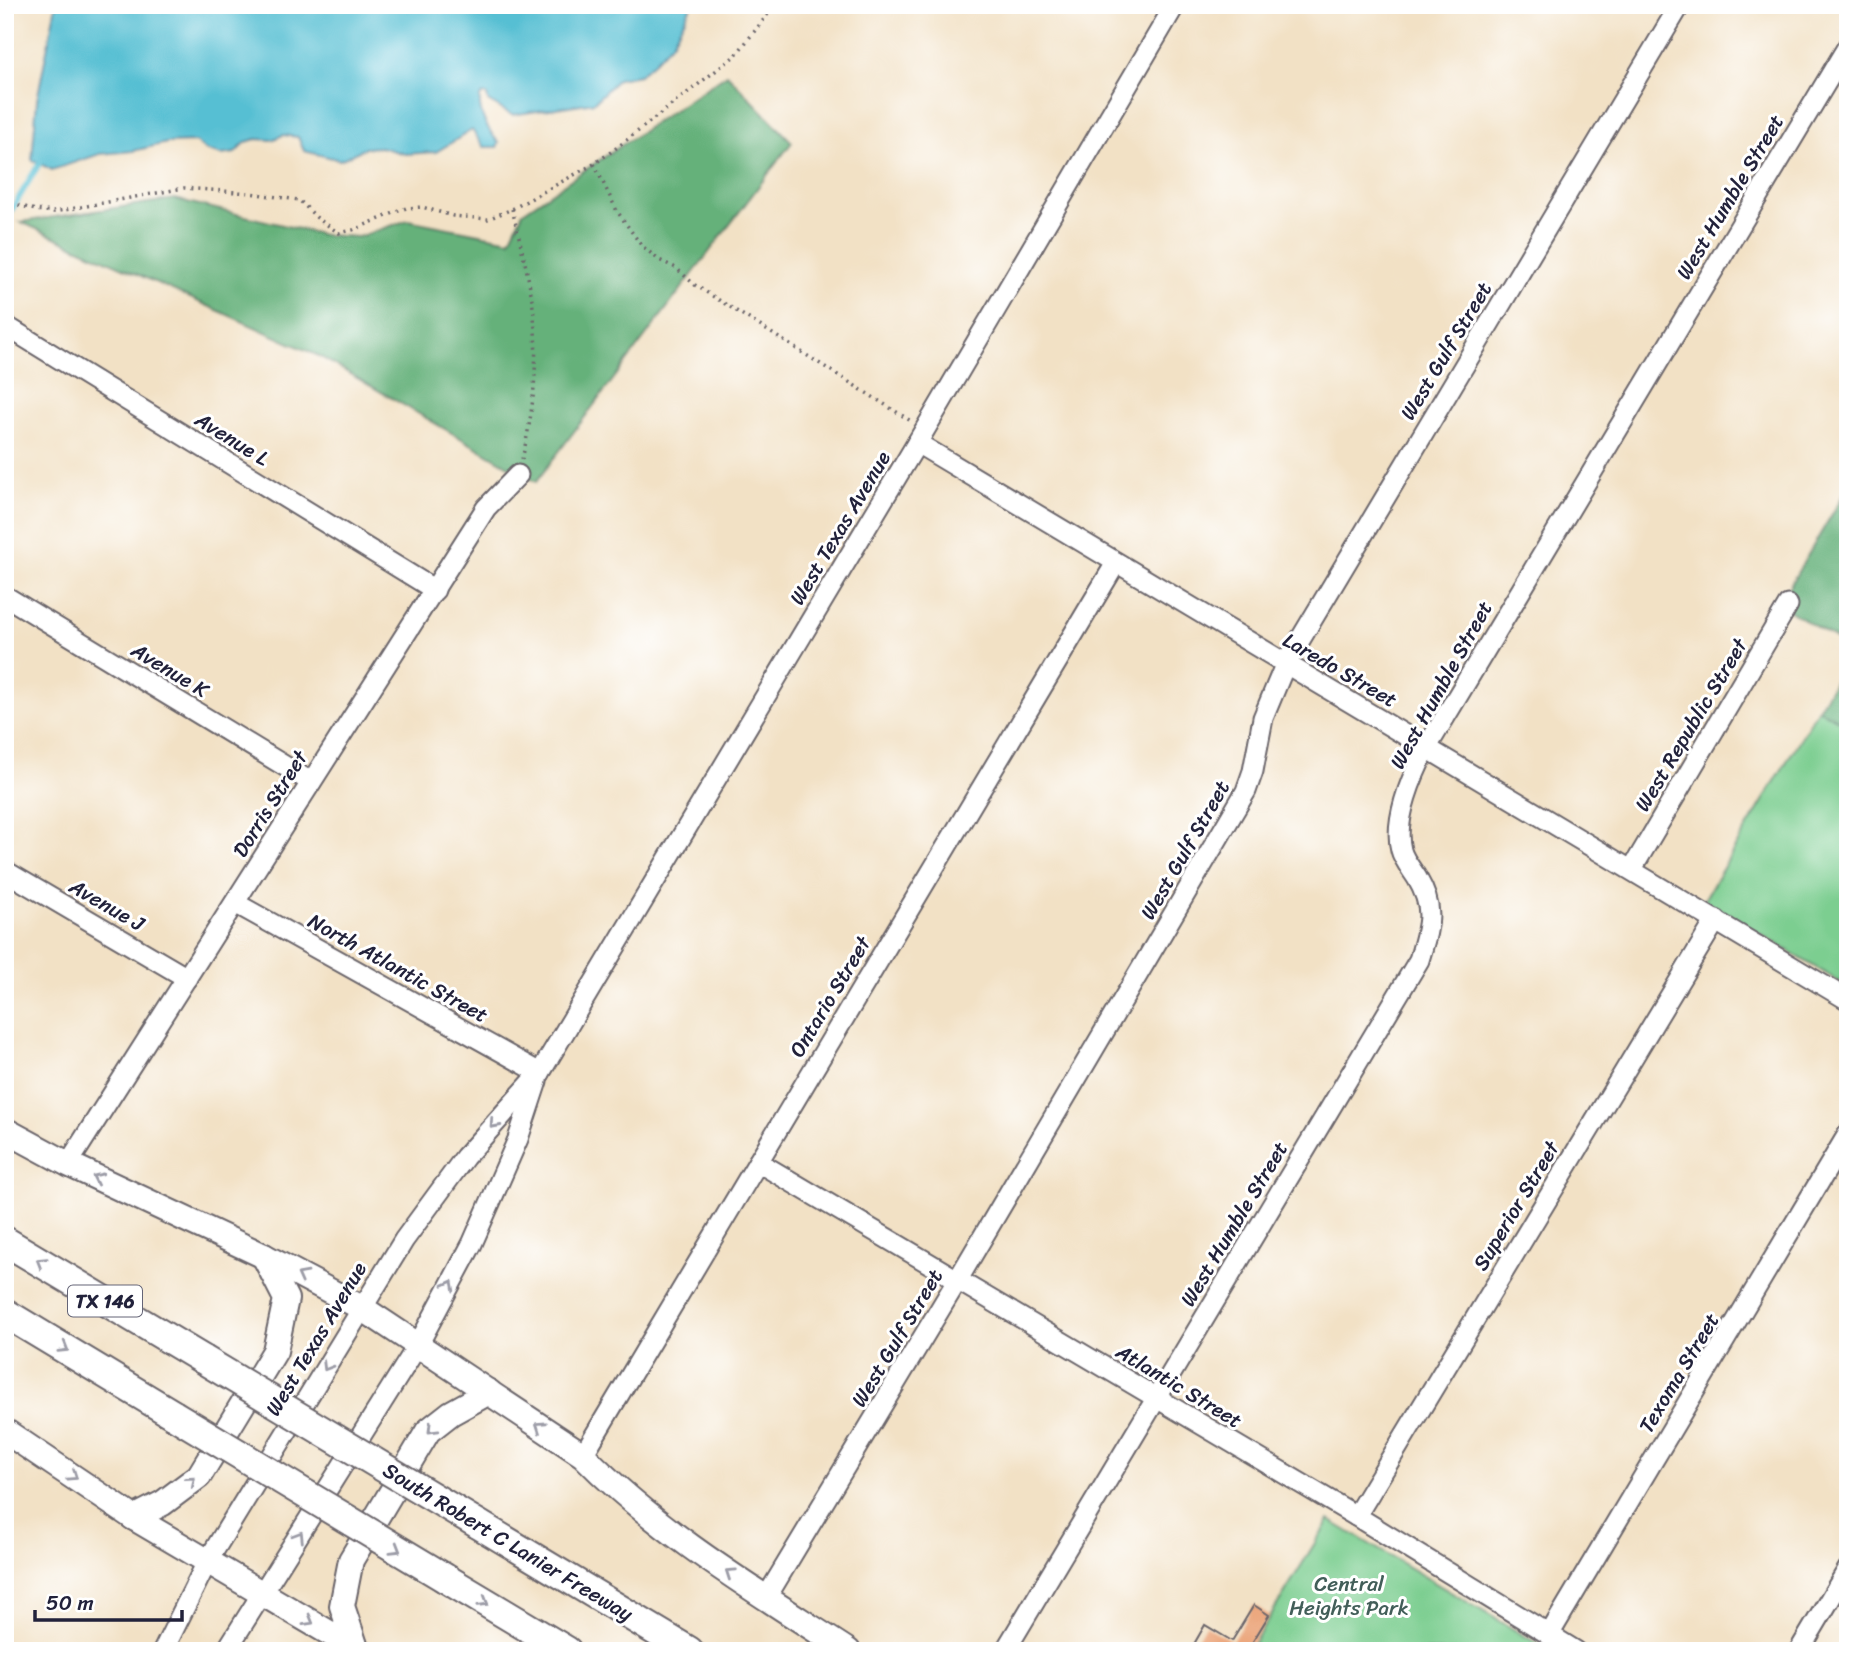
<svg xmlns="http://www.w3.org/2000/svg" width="1853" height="1656" font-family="Sriracha,sans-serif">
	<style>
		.green { fill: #7cce90; stroke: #4f7866; stroke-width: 2 }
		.forest { fill: #65b17a; stroke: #446a5a; stroke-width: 2 }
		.water { fill: #56bfd3; stroke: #3c7087; stroke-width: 2 }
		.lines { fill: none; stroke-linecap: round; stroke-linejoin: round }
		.stream { stroke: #56bfd3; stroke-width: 6 }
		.building { fill: #eba67b }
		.minor-casing { stroke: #6b656b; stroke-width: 23 }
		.major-casing { stroke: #6b656b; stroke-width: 28 }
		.highway-casing { stroke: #6b656b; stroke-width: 32 }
		.path { stroke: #6b656b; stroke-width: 3.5; stroke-dasharray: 2 5; stroke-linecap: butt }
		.minor { stroke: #fff; stroke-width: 19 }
		.major { stroke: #fff; stroke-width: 24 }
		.highway { stroke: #fff; stroke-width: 28 }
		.highway-bridge-casing { stroke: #6b656b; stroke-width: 32; stroke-linecap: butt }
		.highway-bridge { stroke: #fff; stroke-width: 28 }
		.oneway { stroke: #9c9ca7 }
		.labels { text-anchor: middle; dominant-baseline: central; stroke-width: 6; stroke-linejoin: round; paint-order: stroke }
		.shield { fill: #fff; stroke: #646476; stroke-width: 2 }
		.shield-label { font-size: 19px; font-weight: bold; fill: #22223b }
		.street-label { font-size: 21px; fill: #22223b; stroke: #fff }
		.park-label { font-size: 21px; fill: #425e59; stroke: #fff }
	</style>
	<rect width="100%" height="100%" fill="#fff"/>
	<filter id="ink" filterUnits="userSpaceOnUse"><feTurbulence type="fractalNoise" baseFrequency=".0143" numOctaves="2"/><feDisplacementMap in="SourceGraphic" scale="14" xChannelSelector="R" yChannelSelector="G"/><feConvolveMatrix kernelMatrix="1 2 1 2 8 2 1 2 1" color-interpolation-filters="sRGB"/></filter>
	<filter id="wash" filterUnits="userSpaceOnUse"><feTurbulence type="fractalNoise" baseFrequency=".00686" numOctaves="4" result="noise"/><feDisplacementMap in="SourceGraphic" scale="28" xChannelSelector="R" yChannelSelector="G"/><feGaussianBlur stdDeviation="1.57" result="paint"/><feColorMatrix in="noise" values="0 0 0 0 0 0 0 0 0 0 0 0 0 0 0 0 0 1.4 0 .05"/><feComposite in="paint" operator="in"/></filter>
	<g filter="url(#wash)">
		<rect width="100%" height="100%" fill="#f2e1c5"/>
		<!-- green -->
		<g class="green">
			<polygon points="1818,709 1848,725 1848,987 1704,900"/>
			<polygon points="1329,1520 1550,1651 1249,1651"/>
		</g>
		<!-- forest -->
		<g class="forest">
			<polygon points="727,74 792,142 536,482 319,356 21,222 175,199 324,235 358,237 408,220 510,240 523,212"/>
			<polygon points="1848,487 1848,647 1779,604"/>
			<polygon points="1848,659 1848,725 1818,709"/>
		</g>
		<!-- water -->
		<path class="water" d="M56 5H692L672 43 654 62 639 75 618 79 594 102 512 115 488 101 487 95 483 94 480 97C478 114 488 130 499 143L497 147H484L472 130 436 152 405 154 381 147 365 148 340 160 304 151 298 137 283 135 272 140 256 139 246 142 235 153 221 155 205 150 195 142 167 143 133 151 100 154 52 170 32 160 37 100Z"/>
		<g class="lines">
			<!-- stream -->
			<polyline class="stream" points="5,221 39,164"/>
		</g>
		<g id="blocks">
			<!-- building -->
			<polygon class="building" points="1254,1605 1269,1615 1247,1651 1190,1651 1205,1625 1232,1641"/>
		</g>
	</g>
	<g filter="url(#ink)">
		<use href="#blocks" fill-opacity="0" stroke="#6b656b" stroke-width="2"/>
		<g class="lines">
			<defs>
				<g id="minor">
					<polyline points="6,326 435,590"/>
					<polyline points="917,443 1848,1000"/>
					<polyline points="5,596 311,782"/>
					<polyline points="1632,869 1788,605"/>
					<polyline points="5,871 187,978"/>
					<polyline points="235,903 540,1073"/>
					<polyline points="758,1162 1356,1516 1576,1651"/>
					<polyline points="68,1164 486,508 518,475"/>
					<polyline points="583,1455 1116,563"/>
					<polyline points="1356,1516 1716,920"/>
					<polyline points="766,1598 957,1281 1246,791 1253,771 1263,718 1285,665 1680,5"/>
					<polyline points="1549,1635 1848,1134"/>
					<polyline points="163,1651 207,1562 404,1240 465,1157 540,1073 917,443 1175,5"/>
					<polyline points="226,1651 418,1345 472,1244 518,1139 537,1081"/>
					<path d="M1005 1651 1419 960C1429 926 1436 910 1417 878 1412 870 1403 859 1401 850 1393 820 1413 774 1427 747L1848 46"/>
					<polyline points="1799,1651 1848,1569"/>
				</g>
				<g id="major">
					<path d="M5 1130 68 1164 264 1256 362 1308 583 1455C660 1534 756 1591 848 1651"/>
					<polyline points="5,1431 134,1518 360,1651"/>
					<polyline points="134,1518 163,1503 199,1476 275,1351 286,1299 264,1256"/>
					<polyline points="356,1648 342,1606 351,1560 428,1431 451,1413 489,1392"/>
				</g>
				<g id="highway">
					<polyline points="5,1241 204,1360"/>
					<polyline points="5,1313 174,1415"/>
					<polyline points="478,1524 689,1651"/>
					<polyline points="445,1578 567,1651"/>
				</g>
			</defs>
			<!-- minor casing -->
			<use href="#minor" class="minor-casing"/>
			<!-- major casing -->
			<use href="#major" class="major-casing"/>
			<!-- highway casing -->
			<use href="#highway" class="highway-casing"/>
			<!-- path -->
			<g class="path">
				<polyline points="594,164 617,211 641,245 659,260 676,268 695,285 911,421"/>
				<polyline points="5,201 35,210 54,212 184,188 250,193 299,200 317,218 339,233 353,230 406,208 422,207 453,216 488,219 512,209 594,164 615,149 736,55 775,5"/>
				<path d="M512 209C519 237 526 265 531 293 540 347 535 407 522 459"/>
			</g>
			<!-- minor -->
			<use href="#minor" class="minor"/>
			<!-- major -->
			<use href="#major" class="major"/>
			<!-- highway -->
			<use href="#highway" class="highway"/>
			<defs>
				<g id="highway-bridge">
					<polyline points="204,1360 478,1524"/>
					<polyline points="174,1415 445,1578"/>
				</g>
			</defs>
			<!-- highway-bridge casing -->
			<use href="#highway-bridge" class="highway-bridge-casing"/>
			<!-- highway-bridge -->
			<use href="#highway-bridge" class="highway-bridge"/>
		</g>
		<!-- one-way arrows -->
		<defs><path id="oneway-chevron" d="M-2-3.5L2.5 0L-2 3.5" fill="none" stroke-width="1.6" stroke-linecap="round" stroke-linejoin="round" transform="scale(1.75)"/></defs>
		<g class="oneway">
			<use href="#oneway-chevron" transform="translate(494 1124) rotate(132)"/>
			<use href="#oneway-chevron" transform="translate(97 1178) rotate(-155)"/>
			<use href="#oneway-chevron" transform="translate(41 1262) rotate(-149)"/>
			<use href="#oneway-chevron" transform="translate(302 1276) rotate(-152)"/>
			<use href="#oneway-chevron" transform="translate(450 1285) rotate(-62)"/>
			<use href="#oneway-chevron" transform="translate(64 1348) rotate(31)"/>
			<use href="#oneway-chevron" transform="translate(327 1366) rotate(121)"/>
			<use href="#oneway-chevron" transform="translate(540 1426) rotate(-146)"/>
			<use href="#oneway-chevron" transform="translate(432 1429) rotate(135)"/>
			<use href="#oneway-chevron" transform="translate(73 1476) rotate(34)"/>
			<use href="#oneway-chevron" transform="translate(191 1481) rotate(-40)"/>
			<use href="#oneway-chevron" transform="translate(299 1536) rotate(-58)"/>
			<use href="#oneway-chevron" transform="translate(396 1549) rotate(31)"/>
			<use href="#oneway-chevron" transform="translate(730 1573) rotate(-146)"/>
			<use href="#oneway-chevron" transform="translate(484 1602) rotate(31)"/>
			<use href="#oneway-chevron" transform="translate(309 1621) rotate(30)"/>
		</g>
	</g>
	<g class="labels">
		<!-- shield labels -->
		<rect class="shield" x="68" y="1285.5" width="74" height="31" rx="5"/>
		<g class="shield-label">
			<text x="105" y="1301">TX 146</text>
		</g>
		<!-- street labels -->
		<g class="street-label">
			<text transform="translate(1730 197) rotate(-59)">West Humble Street</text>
			<text transform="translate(1446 351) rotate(-59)">West Gulf Street</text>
			<text transform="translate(232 439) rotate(32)">Avenue L</text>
			<text transform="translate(840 528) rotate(-59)">West Texas Avenue</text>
			<text transform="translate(170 670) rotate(31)">Avenue K</text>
			<text transform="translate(1340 670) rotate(30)">Laredo Street</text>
			<text transform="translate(1441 685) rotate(-61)">West Humble Street</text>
			<text transform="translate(1691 725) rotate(-59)">West Republic Street</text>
			<text transform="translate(270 804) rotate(-58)">Dorris Street</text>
			<text transform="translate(1185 850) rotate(-60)">West Gulf Street</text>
			<text transform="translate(107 905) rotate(30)">Avenue J</text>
			<text transform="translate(398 968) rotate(29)">North Atlantic Street</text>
			<text transform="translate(830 997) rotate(-59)">Ontario Street</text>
			<text transform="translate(1516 1206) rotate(-59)">Superior Street</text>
			<text transform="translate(1234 1224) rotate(-59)">West Humble Street</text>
			<text transform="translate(897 1338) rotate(-59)">West Gulf Street</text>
			<text transform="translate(316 1339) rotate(-59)">West Texas Avenue</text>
			<text transform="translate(1679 1373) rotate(-59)">Texoma Street</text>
			<text transform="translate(1179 1386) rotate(31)">Atlantic Street</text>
			<text transform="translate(508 1542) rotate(31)">South Robert C Lanier Freeway</text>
		</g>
		<!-- park labels -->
		<g class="park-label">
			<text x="1349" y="1584">Central<tspan x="1349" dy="24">Heights Park</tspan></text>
		</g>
	</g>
	<!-- margin -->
	<rect width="1853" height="1656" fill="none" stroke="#fff" stroke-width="28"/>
	<!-- scale -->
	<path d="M35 1610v10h147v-10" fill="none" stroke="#22223b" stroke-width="3.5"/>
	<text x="46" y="1610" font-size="21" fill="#22223b" stroke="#ffffff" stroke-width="5" paint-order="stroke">50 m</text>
</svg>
